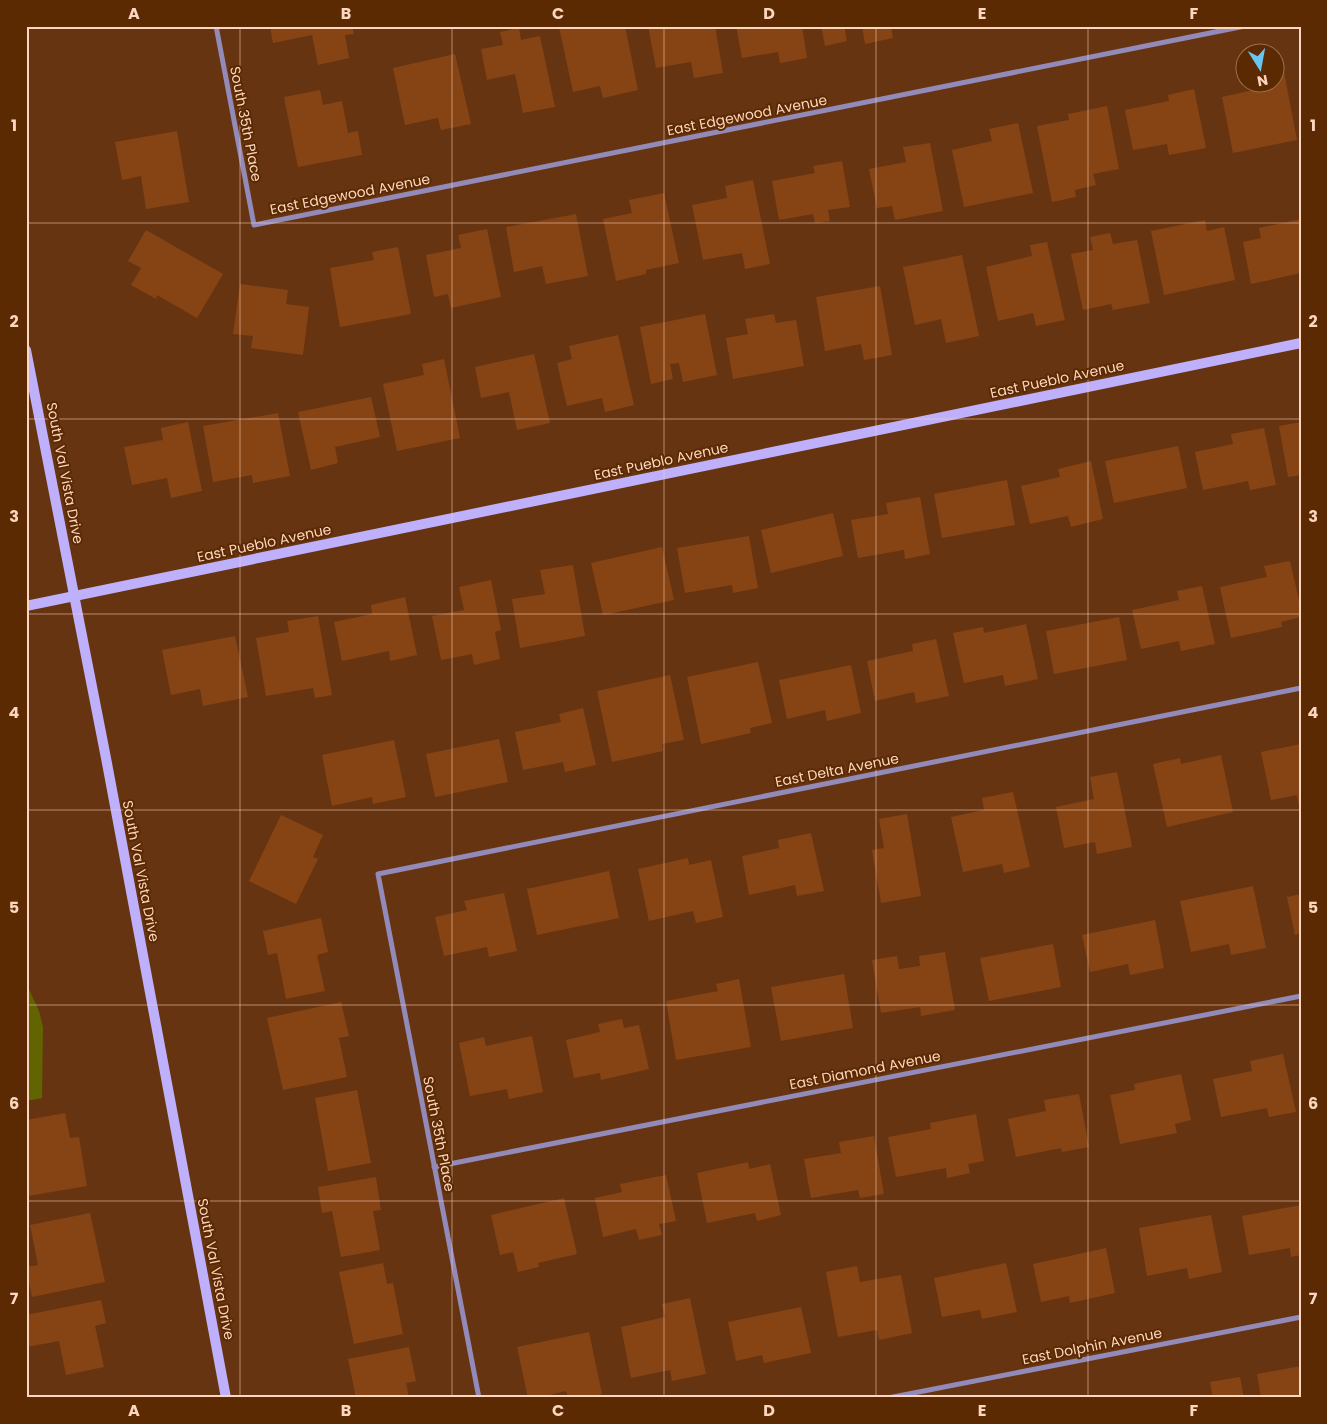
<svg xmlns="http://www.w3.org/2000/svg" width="1327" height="1424" font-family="Poppins,sans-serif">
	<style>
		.green { fill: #616400 }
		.building { fill: #864414 }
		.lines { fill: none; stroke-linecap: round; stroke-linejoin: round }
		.street { stroke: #928ab9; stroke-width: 5 }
		.secondary { stroke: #beb0fb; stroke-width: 10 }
		.grid { fill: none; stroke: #fdd6bf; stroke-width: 1; stroke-opacity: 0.55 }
		.labels { text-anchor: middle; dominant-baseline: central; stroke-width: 4; stroke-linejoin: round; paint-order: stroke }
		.street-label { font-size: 14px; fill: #fdd6bf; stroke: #5b2a03 }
		.neatline { fill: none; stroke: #fdd6bf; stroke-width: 2 }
		.grid-label { font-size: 16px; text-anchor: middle; font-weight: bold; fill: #fdd6bf }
	</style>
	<rect width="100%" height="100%" fill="#673411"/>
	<!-- green -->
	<polygon class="green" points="26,983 39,1011 43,1027 42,1098 26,1101"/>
	<!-- building -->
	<g class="building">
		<polygon points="270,26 352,26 354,34 345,35 349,58 318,65 312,35 273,43"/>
		<polygon points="564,26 625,26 638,90 603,98 600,86 573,92 559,27"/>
		<polygon points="648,26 715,26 723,73 694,78 691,62 656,68"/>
		<polygon points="736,26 802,26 807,58 780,63 778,52 742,58"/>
		<polygon points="821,26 844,26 847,41 825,46"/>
		<polygon points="862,26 891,26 893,38 865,44"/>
		<polygon points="519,28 521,40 540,36 555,107 523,113 515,74 487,80 481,49 503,45 500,32"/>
		<polygon points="455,54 471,124 441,130 438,118 405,125 393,68"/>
		<polygon points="1284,72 1297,140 1233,153 1222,97 1258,89 1256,82 1274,82 1274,74"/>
		<polygon points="1194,89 1206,148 1169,155 1167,144 1133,150 1125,110 1169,101 1168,95"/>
		<polygon points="320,90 323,105 342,101 348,133 358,131 362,155 298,167 284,97"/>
		<polygon points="1107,106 1119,169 1093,174 1096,185 1075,190 1076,197 1052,202 1037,126 1069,120 1068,114"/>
		<polygon points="1018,123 1033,193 964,207 952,150 992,141 989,129"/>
		<polygon points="177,131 189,202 146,209 141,176 122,180 115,142"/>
		<polygon points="930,143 943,211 895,220 892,206 877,208 869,169 906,162 903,147"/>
		<polygon points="842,161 850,207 828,210 830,221 815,223 813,214 779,220 772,181 815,173 813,166"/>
		<polygon points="753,180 770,264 745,269 742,253 703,260 692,205 727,198 725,186"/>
		<polygon points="664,193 679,263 646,270 646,274 616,281 603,219 632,213 629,200"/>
		<polygon points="576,214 588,276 546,284 542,266 514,272 506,227"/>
		<polygon points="1301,219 1301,273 1251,284 1243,242 1261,238 1259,228"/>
		<polygon points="1205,220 1207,231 1224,227 1235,280 1164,295 1151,231"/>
		<polygon points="487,229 501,297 451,308 448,294 434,297 426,255 461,248 458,235"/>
		<polygon points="146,230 223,274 197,318 157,295 156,299 131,285 141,268 128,261"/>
		<polygon points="1110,233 1113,244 1137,240 1150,303 1113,310 1111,304 1083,310 1071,254 1093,250 1090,237"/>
		<polygon points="1047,242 1065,320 1036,326 1033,313 998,321 986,267 1032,256 1030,245"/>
		<polygon points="398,247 411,314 340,327 330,268 374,260 372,252"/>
		<polygon points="962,255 979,336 946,343 941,319 915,325 903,267"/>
		<polygon points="240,284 288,290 286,304 309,307 303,355 251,348 253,336 233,334"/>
		<polygon points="880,286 892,355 864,360 861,344 825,351 816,297"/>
		<polygon points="705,314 717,375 683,382 679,363 670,364 673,379 651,384 640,327"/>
		<polygon points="774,314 776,323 796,320 804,366 733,379 726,338 748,334 745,319"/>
		<polygon points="618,335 634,405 605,412 602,398 567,406 557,363 572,359 569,346"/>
		<polygon points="534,354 550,423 517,430 509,392 481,398 475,367"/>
		<polygon points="444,359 460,438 397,451 383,384 424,375 422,364"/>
		<polygon points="371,397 380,437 335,447 338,463 311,470 298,412"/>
		<polygon points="278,413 290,476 253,483 252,475 213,482 203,426"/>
		<polygon points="188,422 202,491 171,498 167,478 132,485 124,447 163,440 161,428"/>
		<polygon points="1301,422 1301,475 1288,477 1279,426"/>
		<polygon points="1264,428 1276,485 1250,490 1248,481 1203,490 1195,452 1233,444 1231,434"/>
		<polygon points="1178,446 1187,488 1114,503 1105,461"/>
		<polygon points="1091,461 1103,519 1071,527 1068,516 1030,524 1021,486 1060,477 1058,469"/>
		<polygon points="1007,480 1015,525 942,538 934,494"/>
		<polygon points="920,497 930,554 905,559 904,550 858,558 851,520 888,514 886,503"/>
		<polygon points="833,513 843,556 771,573 761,530"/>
		<polygon points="749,536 758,588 733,593 732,585 685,593 677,548"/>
		<polygon points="662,547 674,600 603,615 591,563"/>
		<polygon points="1290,561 1301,609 1301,617 1281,622 1282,627 1231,638 1220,587 1267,577 1264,566"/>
		<polygon points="573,565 585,636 520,648 512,599 545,594 540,570"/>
		<polygon points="491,580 501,630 495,632 500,659 474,665 472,654 441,660 432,616 464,610 459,587"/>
		<polygon points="1202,586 1215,644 1181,651 1179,641 1141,649 1132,610 1179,600 1177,591"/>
		<polygon points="405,597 417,655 390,661 389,651 342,661 334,622 372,614 371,605"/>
		<polygon points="318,616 332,695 315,698 313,688 266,696 256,638 289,632 287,621"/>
		<polygon points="1119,617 1127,660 1054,674 1046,631"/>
		<polygon points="1026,624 1038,679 1005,686 1003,675 964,683 953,633 983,627 984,633"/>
		<polygon points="235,636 248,697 203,706 200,689 171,695 162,650"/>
		<polygon points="936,639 949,696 916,703 914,692 875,701 867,661 913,651 912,644"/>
		<polygon points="758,662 772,723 750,728 751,733 701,744 687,677"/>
		<polygon points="851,665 861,713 827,721 825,710 787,719 779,680"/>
		<polygon points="670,675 684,740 662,744 663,751 612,762 597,691"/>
		<polygon points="583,708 596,765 565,772 563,762 523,770 515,732 561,722 559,714"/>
		<polygon points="499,739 508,782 435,797 426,754"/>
		<polygon points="394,740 406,797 373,804 372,797 332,806 322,755"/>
		<polygon points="1301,744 1301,805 1299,806 1297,795 1271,800 1261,752"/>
		<polygon points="1221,755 1233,812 1167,827 1153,764 1180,758 1181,764"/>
		<polygon points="1117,772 1132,847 1097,854 1095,842 1064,848 1056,807 1094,799 1090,777"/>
		<polygon points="1013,792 1030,867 1004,873 1002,864 963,872 951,817 984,810 982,798"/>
		<polygon points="907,814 921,896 881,903 872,850 884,848 879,819"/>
		<polygon points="281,815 323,835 313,857 318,859 296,904 249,881"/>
		<polygon points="811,833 824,891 797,896 795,885 749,895 742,856 779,848 778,840"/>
		<polygon points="688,858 689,865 711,860 723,917 696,923 693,911 649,921 638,869"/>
		<polygon points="609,871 619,918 537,935 527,889"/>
		<polygon points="1253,886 1266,948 1231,955 1229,944 1191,952 1180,901"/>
		<polygon points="504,893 517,951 489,957 487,947 444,956 435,917 467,910 464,901"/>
		<polygon points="1301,894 1301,933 1295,935 1287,897"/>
		<polygon points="321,918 328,952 317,955 325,991 286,999 277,953 268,955 263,931"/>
		<polygon points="1155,920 1164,968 1130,975 1128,964 1090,972 1082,935"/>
		<polygon points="1053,944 1061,987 989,1001 980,958"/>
		<polygon points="945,952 955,1010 921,1016 920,1007 881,1013 872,960 897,956 899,969 920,966 919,956"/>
		<polygon points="844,974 853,1028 781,1041 771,987"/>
		<polygon points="739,979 751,1047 676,1060 666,1001 718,991 716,984"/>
		<polygon points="341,1002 349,1036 339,1038 347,1077 283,1090 267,1018"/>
		<polygon points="622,1019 624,1028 639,1025 649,1069 601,1080 600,1073 574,1078 566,1040 600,1032 598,1024"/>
		<polygon points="532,1036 543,1092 509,1099 507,1089 470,1096 459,1043 484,1037 486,1046"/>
		<polygon points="1283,1054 1296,1112 1269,1117 1267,1108 1221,1117 1213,1079 1252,1071 1250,1061"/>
		<polygon points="1181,1074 1191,1120 1175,1124 1177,1133 1120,1144 1110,1095 1135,1090 1134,1084"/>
		<polygon points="357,1090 371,1163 328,1171 315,1098"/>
		<polygon points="1079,1094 1089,1147 1062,1152 1061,1148 1016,1157 1008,1119 1046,1111 1044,1100"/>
		<polygon points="65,1113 70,1138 79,1137 87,1186 28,1196 26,1182 26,1120"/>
		<polygon points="976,1114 984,1161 968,1164 970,1173 947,1178 946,1168 896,1177 888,1137 931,1129 930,1123"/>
		<polygon points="874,1136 884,1194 860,1198 858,1190 811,1198 804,1159 841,1153 839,1142"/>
		<polygon points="748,1162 749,1169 770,1164 781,1215 757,1221 755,1213 707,1223 697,1173"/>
		<polygon points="666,1175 676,1221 659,1224 662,1235 639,1240 636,1229 603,1237 595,1198 622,1192 620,1184"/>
		<polygon points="376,1177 381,1210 373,1211 380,1250 341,1257 332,1211 322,1213 318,1187"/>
		<polygon points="564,1198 577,1254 538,1263 539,1267 518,1272 513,1252 500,1255 491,1215"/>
		<polygon points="1301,1205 1301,1255 1291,1257 1290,1248 1249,1255 1242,1216"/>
		<polygon points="90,1213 105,1282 32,1297 26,1267 38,1265 30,1225"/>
		<polygon points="1211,1215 1222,1272 1189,1279 1187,1268 1147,1276 1139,1228"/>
		<polygon points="1106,1248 1115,1293 1070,1303 1069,1296 1041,1302 1033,1264"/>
		<polygon points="383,1263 387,1284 393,1283 403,1334 354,1344 339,1272"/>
		<polygon points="1006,1263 1017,1312 982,1319 980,1310 942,1317 934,1278"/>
		<polygon points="857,1266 860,1282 901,1275 912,1333 879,1340 877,1330 838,1337 826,1272"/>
		<polygon points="690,1298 706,1374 672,1381 670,1370 631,1378 621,1327 665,1317 662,1304"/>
		<polygon points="101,1300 106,1323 95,1326 104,1367 66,1375 59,1341 27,1347 26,1315"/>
		<polygon points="801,1307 811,1353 764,1363 762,1355 736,1361 728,1322"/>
		<polygon points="589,1332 602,1394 586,1398 568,1398 566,1391 537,1398 528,1398 517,1347"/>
		<polygon points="409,1347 416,1381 406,1383 409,1398 356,1398 348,1359"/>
		<polygon points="1301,1366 1301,1398 1261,1398 1257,1374"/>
		<polygon points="1240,1377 1244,1398 1213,1398 1210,1382"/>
	</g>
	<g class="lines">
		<!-- street -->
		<g class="street">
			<polyline points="216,26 254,225 1245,26"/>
			<polyline points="434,1167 1301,996"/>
			<polyline points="479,1398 378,874 1301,688"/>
			<polyline points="888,1398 1301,1317"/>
		</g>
		<!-- secondary -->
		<g class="secondary">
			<polyline points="26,350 106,758 226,1398"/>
			<polyline points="26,606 1301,343"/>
		</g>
	</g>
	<!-- grid -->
	<path class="grid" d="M240 26V1398M452 26V1398M664 26V1398M876 26V1398M1088 26V1398M26 223H1301M26 419H1301M26 614H1301M26 810H1301M26 1005H1301M26 1201H1301"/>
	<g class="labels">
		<!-- street labels -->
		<g class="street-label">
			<text transform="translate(747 115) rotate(-11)">East Edgewood Avenue</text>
			<text transform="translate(246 124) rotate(79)">South 35th Place</text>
			<text transform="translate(350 194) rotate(-11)">East Edgewood Avenue</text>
			<text transform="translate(1057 379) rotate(-12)">East Pueblo Avenue</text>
			<text transform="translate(661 461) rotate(-12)">East Pueblo Avenue</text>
			<text transform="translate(65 473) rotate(79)">South Val Vista Drive</text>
			<text transform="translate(264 543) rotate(-12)">East Pueblo Avenue</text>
			<text transform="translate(837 770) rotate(-11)">East Delta Avenue</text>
			<text transform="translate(141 871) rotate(79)">South Val Vista Drive</text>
			<text transform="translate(865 1070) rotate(-11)">East Diamond Avenue</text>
			<text transform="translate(439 1134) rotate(79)">South 35th Place</text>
			<text transform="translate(216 1269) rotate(79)">South Val Vista Drive</text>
			<text transform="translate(1092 1346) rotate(-11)">East Dolphin Avenue</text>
		</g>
	</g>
	<!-- border -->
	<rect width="1327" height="1424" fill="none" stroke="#5b2a03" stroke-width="55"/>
	<!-- north arrow -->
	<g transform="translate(1260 68) rotate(169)"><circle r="24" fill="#5b2a03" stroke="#9c6f4e"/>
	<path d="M0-4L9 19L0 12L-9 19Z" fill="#69c4f1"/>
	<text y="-8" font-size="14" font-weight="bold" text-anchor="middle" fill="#fdd6bf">N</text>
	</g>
	<rect x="28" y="28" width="1272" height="1368" class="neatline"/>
	<g class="grid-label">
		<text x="134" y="19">A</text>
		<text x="346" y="19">B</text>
		<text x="558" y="19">C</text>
		<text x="769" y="19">D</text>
		<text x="982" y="19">E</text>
		<text x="1194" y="19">F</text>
		<text x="14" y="131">1</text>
		<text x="1313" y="131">1</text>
		<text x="14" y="327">2</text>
		<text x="1313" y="327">2</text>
		<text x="14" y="522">3</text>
		<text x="1313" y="522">3</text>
		<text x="14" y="718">4</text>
		<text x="1313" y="718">4</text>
		<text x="14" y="913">5</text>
		<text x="1313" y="913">5</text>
		<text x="14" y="1109">6</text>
		<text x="1313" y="1109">6</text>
		<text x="14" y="1304">7</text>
		<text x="1313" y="1304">7</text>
		<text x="134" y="1416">A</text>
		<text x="346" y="1416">B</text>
		<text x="558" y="1416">C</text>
		<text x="769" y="1416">D</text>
		<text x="982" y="1416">E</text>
		<text x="1194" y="1416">F</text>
	</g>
</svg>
